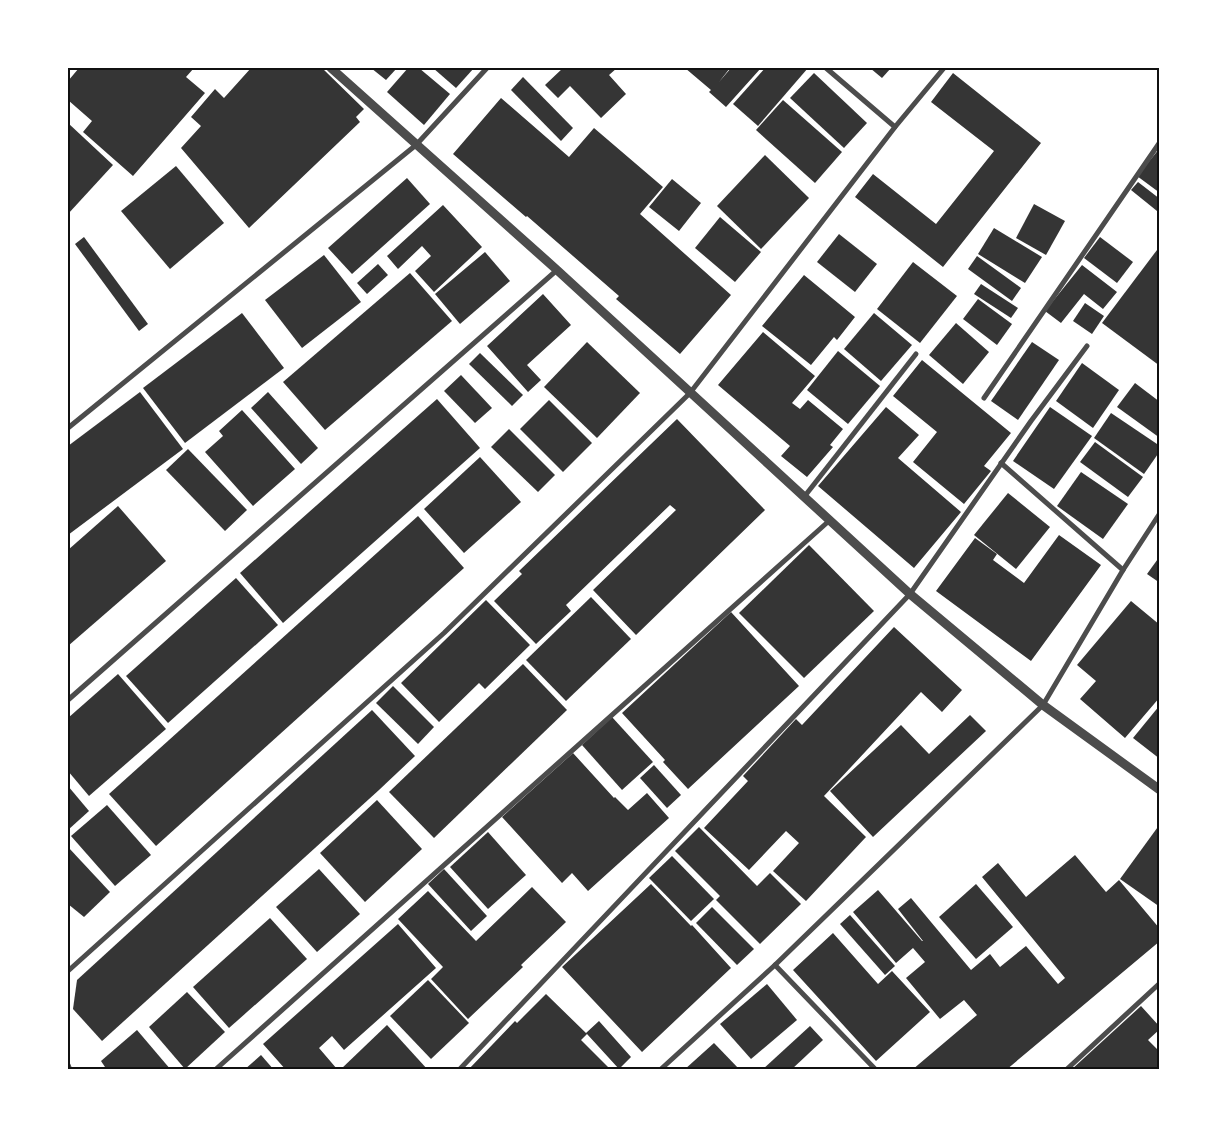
<svg xmlns="http://www.w3.org/2000/svg" width="1227" height="1137" font-family="'Work Sans',sans-serif">
	<style>
		.building { fill: #353535 }
		.lines { fill: none; stroke-linecap: round; stroke-linejoin: round }
		.minor { stroke: #4c4c4c; stroke-width: 5 }
		.tertiary { stroke: #4c4c4c; stroke-width: 9 }
		.neatline { fill: none; stroke: #111; stroke-width: 2 }
	</style>
	<rect width="100%" height="100%" fill="#fff"/>
	<!-- building -->
	<g class="building">
		<polygon points="79,68 194,68 186,77 205,93 133,176 83,132 92,121 68,100 68,81"/>
		<polygon points="251,68 322,68 364,109 356,117 360,122 249,228 181,148 201,126 191,117 215,89 224,98"/>
		<polygon points="371,68 397,68 386,80"/>
		<polygon points="408,68 419,68 450,94 424,125 387,92"/>
		<polygon points="433,68 474,68 456,88"/>
		<polygon points="563,68 617,68 609,75 626,94 601,118 570,86 558,98 545,85"/>
		<polygon points="685,68 730,68 719,82 731,68 761,68 726,107 709,92 711,90"/>
		<polygon points="765,68 808,68 758,126 733,104"/>
		<polygon points="870,68 891,68 882,78"/>
		<polygon points="814,73 867,123 844,148 790,98"/>
		<polygon points="953,73 1041,143 943,267 855,197 873,174 936,224 994,151 931,102"/>
		<polygon points="523,77 573,128 561,141 511,90"/>
		<polygon points="501,98 569,157 594,128 663,187 640,214 731,295 680,354 616,299 619,296 527,216 526,217 453,154"/>
		<polygon points="783,100 842,152 815,183 756,130"/>
		<polygon points="68,123 113,165 68,214"/>
		<polygon points="1160,148 1160,193 1137,176"/>
		<polygon points="765,155 809,198 761,249 717,206"/>
		<polygon points="176,166 224,223 170,269 121,211"/>
		<polygon points="407,178 430,204 352,274 328,248"/>
		<polygon points="672,179 701,203 679,231 649,207"/>
		<polygon points="1138,182 1160,199 1160,207 1157,211 1131,190"/>
		<polygon points="1034,204 1065,221 1046,255 1016,238"/>
		<polygon points="443,205 482,247 434,292 415,271 431,256 422,246 398,269 387,256"/>
		<polygon points="720,217 761,252 735,282 695,248"/>
		<polygon points="994,228 1042,257 1025,283 978,254"/>
		<polygon points="839,234 877,264 855,292 817,262"/>
		<polygon points="84,237 148,324 139,331 75,244"/>
		<polygon points="1100,237 1133,262 1117,283 1084,258"/>
		<polygon points="1160,246 1160,366 1102,323"/>
		<polygon points="485,252 510,281 460,324 435,294"/>
		<polygon points="324,255 361,302 302,348 265,300"/>
		<polygon points="977,256 1021,288 1012,301 968,269"/>
		<polygon points="913,262 957,296 920,343 877,309"/>
		<polygon points="378,264 388,275 367,294 357,283"/>
		<polygon points="1082,265 1117,292 1103,309 1084,294 1061,323 1045,311"/>
		<polygon points="410,273 452,321 325,430 283,382"/>
		<polygon points="804,275 855,317 837,340 834,337 811,365 762,326"/>
		<polygon points="981,284 1018,308 1011,318 974,294"/>
		<polygon points="543,294 571,325 527,365 541,380 528,392 487,346"/>
		<polygon points="978,299 1012,324 997,345 963,319"/>
		<polygon points="1085,303 1104,316 1092,334 1073,321"/>
		<polygon points="242,313 284,368 185,443 143,388"/>
		<polygon points="874,313 912,345 881,381 844,349"/>
		<polygon points="956,323 989,352 963,384 929,355"/>
		<polygon points="763,332 815,376 792,403 800,409 808,400 843,429 830,445 833,447 807,477 781,456 790,446 718,385"/>
		<polygon points="587,342 640,393 597,438 544,387"/>
		<polygon points="1032,342 1059,360 1018,420 991,401"/>
		<polygon points="838,351 880,386 848,424 807,390"/>
		<polygon points="480,353 523,395 512,406 469,364"/>
		<polygon points="922,360 1011,433 984,466 991,471 964,504 913,462 937,432 893,396"/>
		<polygon points="1082,363 1119,390 1093,428 1056,401"/>
		<polygon points="461,375 492,408 475,423 444,391"/>
		<polygon points="1135,383 1160,402 1160,438 1117,407"/>
		<polygon points="140,392 183,449 68,535 68,446"/>
		<polygon points="268,392 318,448 301,464 251,408"/>
		<polygon points="437,399 480,448 283,623 240,573"/>
		<polygon points="549,400 592,443 563,472 520,429"/>
		<polygon points="886,407 919,435 898,458 961,512 914,568 818,486"/>
		<polygon points="1050,407 1092,436 1054,489 1013,461"/>
		<polygon points="242,410 295,469 253,506 205,452 223,436 219,431"/>
		<polygon points="1111,413 1160,446 1160,451 1144,474 1094,438"/>
		<polygon points="677,419 765,510 636,635 593,590 676,510 670,505 566,605 571,611 536,644 494,601 522,574 519,571"/>
		<polygon points="509,429 555,475 538,492 491,447"/>
		<polygon points="1095,442 1143,477 1128,497 1080,462"/>
		<polygon points="188,449 247,510 225,531 166,470"/>
		<polygon points="480,457 521,502 464,553 424,509"/>
		<polygon points="1081,472 1128,504 1103,539 1057,506"/>
		<polygon points="1008,493 1050,527 1016,569 974,535"/>
		<polygon points="118,506 166,561 68,646 68,550"/>
		<polygon points="418,516 464,568 156,846 109,794"/>
		<polygon points="1059,535 1101,565 1031,661 936,591 975,538 997,554 993,560 1024,583"/>
		<polygon points="809,545 874,611 804,678 739,613"/>
		<polygon points="1160,556 1160,583 1147,574"/>
		<polygon points="236,578 278,625 168,723 126,676"/>
		<polygon points="591,597 631,639 566,701 526,660"/>
		<polygon points="486,600 530,645 485,689 479,683 439,722 401,683"/>
		<polygon points="1131,601 1160,625 1160,697 1125,738 1080,699 1096,681 1077,665"/>
		<polygon points="731,612 799,686 688,789 663,762 665,760 622,713"/>
		<polygon points="894,627 962,690 942,712 921,692 824,796 866,837 806,901 773,871 799,843 786,831 749,870 704,828 748,781 743,776 796,719 802,725"/>
		<polygon points="523,664 567,710 434,838 389,792"/>
		<polygon points="118,674 166,729 89,796 68,771 68,718"/>
		<polygon points="393,686 434,727 418,744 376,703"/>
		<polygon points="1160,705 1160,759 1133,738"/>
		<polygon points="372,710 415,756 379,790 102,1041 73,1009 77,980"/>
		<polygon points="970,715 986,731 873,837 830,791 901,725 929,754"/>
		<polygon points="612,717 653,762 622,790 582,745"/>
		<polygon points="573,753 614,798 615,797 628,810 647,793 669,818 588,891 572,873 562,883 502,817"/>
		<polygon points="654,765 681,795 667,808 640,778"/>
		<polygon points="68,786 89,811 68,830"/>
		<polygon points="377,800 422,849 365,902 320,853"/>
		<polygon points="107,805 151,855 115,886 71,836"/>
		<polygon points="1160,824 1160,907 1120,879"/>
		<polygon points="699,827 757,886 770,873 801,904 760,944 716,900 720,896 675,851"/>
		<polygon points="488,832 526,875 488,909 450,867"/>
		<polygon points="68,847 110,892 84,917 68,904"/>
		<polygon points="1075,855 1106,892 1119,880 1160,929 1160,941 1006,1070 912,1070 977,1015 964,1000 940,1019 906,978 925,962 913,948 896,963 853,912 878,890 922,941 923,941 898,909 911,898 971,970 990,954 1000,967 1026,946 1058,984 1065,978 982,877 998,863 1026,897"/>
		<polygon points="672,856 714,899 691,921 649,878"/>
		<polygon points="319,869 360,914 317,952 276,907"/>
		<polygon points="444,869 487,916 471,931 428,884"/>
		<polygon points="651,884 691,926 692,925 731,968 642,1052 562,967"/>
		<polygon points="976,884 1013,927 976,959 939,917"/>
		<polygon points="532,887 566,922 521,965 523,967 468,1019 431,979 443,967 398,919 428,891 476,941"/>
		<polygon points="712,907 754,949 737,965 696,923"/>
		<polygon points="850,915 895,966 885,975 840,924"/>
		<polygon points="270,918 307,959 229,1028 193,987"/>
		<polygon points="398,924 436,968 344,1050 332,1036 319,1048 337,1069 336,1070 286,1070 263,1044"/>
		<polygon points="833,933 878,984 892,971 930,1012 876,1061 793,970"/>
		<polygon points="428,980 469,1023 431,1059 390,1016"/>
		<polygon points="767,984 797,1020 751,1059 720,1024"/>
		<polygon points="187,992 225,1032 185,1069 149,1027"/>
		<polygon points="546,994 587,1034 586,1033 599,1021 631,1057 619,1069 587,1034 581,1040 611,1070 468,1070 515,1021 517,1023"/>
		<polygon points="1141,1006 1160,1027 1160,1029 1148,1040 1160,1052 1160,1070 1071,1070"/>
		<polygon points="387,1025 428,1070 340,1070"/>
		<polygon points="810,1026 823,1040 791,1070 762,1070"/>
		<polygon points="137,1030 171,1070 107,1070 101,1061"/>
		<polygon points="714,1043 740,1070 684,1070"/>
		<polygon points="261,1055 274,1070 244,1070"/>
	</g>
	<g class="lines">
		<!-- minor -->
		<g class="minor">
			<polyline points="826,68 895,127"/>
			<polyline points="984,398 1160,142"/>
			<polyline points="68,428 416,145 487,68"/>
			<polyline points="1001,463 1123,570"/>
			<polyline points="804,497 916,354"/>
			<polyline points="68,700 557,270"/>
			<polyline points="775,965 876,1070"/>
			<polyline points="68,971 444,633 690,393 895,127 944,68"/>
			<polyline points="68,1065 70,1070"/>
			<polyline points="215,1070 830,520"/>
			<polyline points="459,1070 910,594 1031,421 1087,346"/>
			<polyline points="660,1070 775,965 1043,705 1123,570 1160,513"/>
			<polyline points="1066,1070 1160,983"/>
		</g>
		<!-- tertiary -->
		<polyline class="tertiary" points="331,68 557,270 910,594 1043,705 1160,790"/>
	</g>
	<!-- border -->
	<rect width="1227" height="1137" fill="none" stroke="#ffffff" stroke-width="138"/>
	<rect x="69" y="69" width="1089" height="999" class="neatline"/>
</svg>
